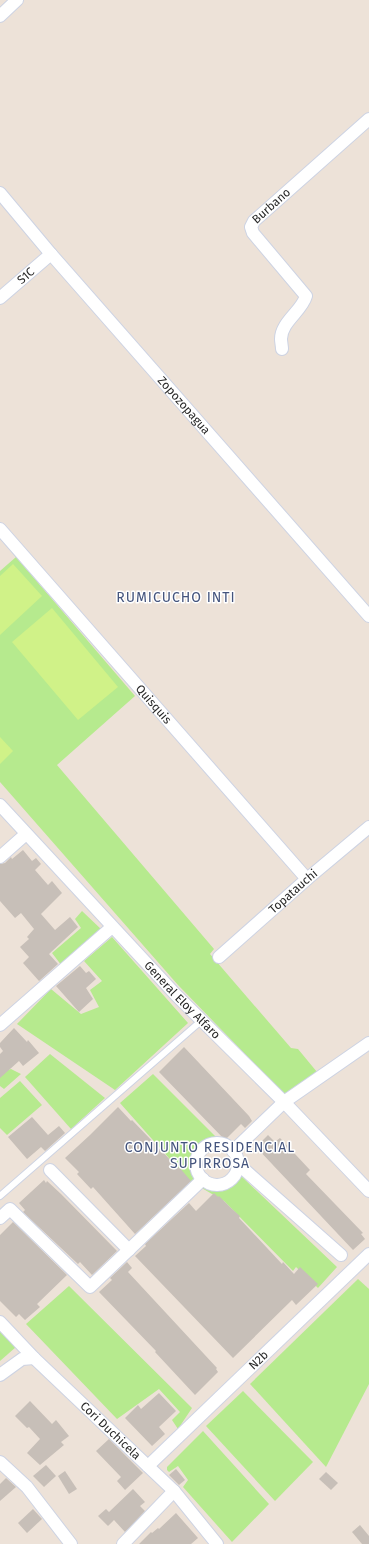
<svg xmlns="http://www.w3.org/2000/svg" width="369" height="1544" font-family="'Fira Sans',sans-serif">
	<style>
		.green { fill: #b6ea8e }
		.pitch { fill: #d0f288 }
		.building { fill: #c7bfb8 }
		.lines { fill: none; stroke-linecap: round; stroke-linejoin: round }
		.lane-casing { stroke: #cdd3e3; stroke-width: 8 }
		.street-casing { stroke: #cdd3e3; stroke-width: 14 }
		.lane { stroke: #fff; stroke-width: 6 }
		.street { stroke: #fff; stroke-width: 12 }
		.labels { text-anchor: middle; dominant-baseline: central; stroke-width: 3; stroke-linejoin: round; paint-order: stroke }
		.street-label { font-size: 12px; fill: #282828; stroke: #fff }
		.quarter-label { font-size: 14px; letter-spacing: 1px; fill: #44547d; stroke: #fff }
	</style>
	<rect width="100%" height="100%" fill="#ede2d8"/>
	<!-- green -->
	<g class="green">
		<polygon points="16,557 135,696 57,765 214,949 210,954 291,1048 298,1049 317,1072 284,1094 178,985 0,782 0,571"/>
		<polygon points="82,911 103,931 62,966 52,953 81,928 75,919"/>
		<polygon points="112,937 188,1023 115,1090 17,1024 51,989 81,1014 99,1007 90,990 102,981 84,961"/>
		<polygon points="50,1054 105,1098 71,1129 25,1077"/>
		<polygon points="0,1067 5,1071 11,1069 21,1074 4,1089 0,1086"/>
		<path d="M153 1074 218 1139C215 1139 211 1139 208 1140 192 1145 190 1166 198 1179L192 1184 120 1103Z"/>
		<polygon points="20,1081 42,1105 7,1135 0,1128 0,1098"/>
		<path d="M239 1174 337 1267 318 1288 296 1267 293 1271 224 1201 200 1187 204 1184C217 1195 231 1186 239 1174Z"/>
		<polygon points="358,1279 369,1289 369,1384 326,1467 250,1384"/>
		<polygon points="69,1286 192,1408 178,1429 172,1420 180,1412 159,1389 117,1419 26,1324"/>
		<polygon points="0,1330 16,1347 0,1361"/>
		<polygon points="243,1391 313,1462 275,1501 206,1426"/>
		<polygon points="203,1431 269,1504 232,1542 183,1487 188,1480 178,1466 169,1472 167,1470 167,1467"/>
	</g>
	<!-- pitch -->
	<g class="pitch">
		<polygon points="13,564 42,596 0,635 0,576"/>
		<polygon points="52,608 118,687 78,720 12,642"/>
		<polygon points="0,737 13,751 0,764"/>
	</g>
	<!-- building -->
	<g class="building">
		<polygon points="23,850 32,861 36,858 41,864 35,870 48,885 52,881 62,893 41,914 55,930 70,917 78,927 49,954 58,964 39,981 23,963 29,957 20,947 29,939 27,937 34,929 21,913 15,918 0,901 0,864 5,863 11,857 12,859"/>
		<polygon points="80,966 86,973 89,971 96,979 86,988 93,999 79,1012 56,986"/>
		<polygon points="14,1028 27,1042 28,1040 39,1053 23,1066 19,1061 0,1078 0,1054 3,1051 0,1047 0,1043"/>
		<polygon points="184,1047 249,1116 252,1121 245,1128 241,1124 225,1140 159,1072"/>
		<polygon points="118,1107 131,1121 132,1120 178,1168 179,1167 191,1181 135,1234 93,1187 91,1189 77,1174 79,1172 65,1158 90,1135"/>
		<polygon points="32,1117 48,1135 59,1126 65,1133 45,1151 41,1147 27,1159 8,1137"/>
		<polygon points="268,1135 275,1142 280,1138 310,1170 306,1174 363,1233 361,1234 365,1239 353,1250 256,1147"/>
		<polygon points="44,1180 46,1183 47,1181 61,1194 117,1251 92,1275 80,1262 78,1264 23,1212 25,1210 19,1203"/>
		<polygon points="214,1193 218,1197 219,1196 232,1209 240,1216 239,1218 282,1264 283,1262 294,1274 300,1267 318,1284 296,1305 292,1300 233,1358 135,1256 146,1246 145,1244 189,1203 196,1211"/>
		<polygon points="13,1222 67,1275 37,1304 40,1307 25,1320 19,1314 16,1317 0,1301 0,1235"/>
		<polygon points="127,1262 132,1268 128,1272 217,1368 216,1369 218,1372 195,1395 155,1352 156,1351 99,1292 112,1280 110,1278"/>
		<polygon points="159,1393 176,1411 159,1427 165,1434 152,1446 125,1418 138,1405 141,1409"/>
		<polygon points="30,1401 52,1424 56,1420 69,1436 61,1442 64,1445 40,1465 27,1453 40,1439 29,1427 27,1428 15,1416"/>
		<polygon points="109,1439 143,1473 125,1490 117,1481 121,1477 96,1451"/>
		<polygon points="46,1465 56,1476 44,1487 33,1476"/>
		<polygon points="176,1469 185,1480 179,1485 169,1475"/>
		<polygon points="65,1471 77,1489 69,1494 58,1476"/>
		<polygon points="326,1472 338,1483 331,1490 319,1479"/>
		<polygon points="6,1478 16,1487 0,1501 0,1484"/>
		<polygon points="133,1489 145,1502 140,1506 145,1511 125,1532 114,1520 108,1526 98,1516 106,1509 109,1512"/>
		<polygon points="33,1509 42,1519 27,1533 18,1523"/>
		<polygon points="176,1513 198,1538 191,1544 139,1544 151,1532 152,1533 158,1528 159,1529"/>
		<polygon points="360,1525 369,1536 369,1544 362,1544 352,1532"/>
	</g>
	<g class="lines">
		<defs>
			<polyline id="lane" points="0,1196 201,1021"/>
			<g id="street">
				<polyline points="0,16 17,0"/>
				<path id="s1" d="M0 193 51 254 369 616"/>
				<path id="s2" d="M0 298 51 254"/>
				<path id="s3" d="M282 349C282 346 281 342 281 339 281 322 302 311 306 296L253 233 251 227 254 221 369 119"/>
				<path id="s4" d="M0 529 307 879"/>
				<path id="s5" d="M0 805 176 995 284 1102 369 1191"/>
				<polyline points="0,857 26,834"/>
				<path id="s6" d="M219 957 307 879 369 827"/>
				<polyline points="0,1025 112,927"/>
				<circle cx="217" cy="1164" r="21"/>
				<polyline points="233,1151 284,1102 369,1043"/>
				<polyline points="238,1164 341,1255"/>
				<polyline points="50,1170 129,1250"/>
				<polyline points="0,1218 10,1209 90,1287 203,1179"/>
				<path id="s7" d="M0 1322 34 1358 174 1491 217 1544"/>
				<polyline points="0,1375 22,1359 34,1358"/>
				<polyline points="0,1462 27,1487 71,1544"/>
				<path id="s8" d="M148 1466 369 1254"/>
				<polyline points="123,1544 174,1491"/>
			</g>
		</defs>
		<!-- lane casing -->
		<use href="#lane" class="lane-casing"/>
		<!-- street casing -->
		<use href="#street" class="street-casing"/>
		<!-- lane -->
		<use href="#lane" class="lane"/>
		<!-- street -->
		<use href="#street" class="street"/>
	</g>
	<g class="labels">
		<!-- street labels -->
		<g class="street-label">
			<text stroke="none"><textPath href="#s3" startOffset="179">Burbano</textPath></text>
			<text stroke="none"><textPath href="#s2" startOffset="34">S1C</textPath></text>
			<text stroke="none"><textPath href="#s1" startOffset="281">Zopozopagua</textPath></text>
			<text stroke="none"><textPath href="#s4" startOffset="233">Quisquis</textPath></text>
			<text stroke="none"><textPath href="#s6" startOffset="99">Topatauchi</textPath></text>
			<text stroke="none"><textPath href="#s5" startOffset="267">General Eloy Alfaro</textPath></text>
			<text stroke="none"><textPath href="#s8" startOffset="153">N2b</textPath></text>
			<text stroke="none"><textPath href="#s7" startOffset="155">Cori Duchicela</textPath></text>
		</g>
		<!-- quarter labels -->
		<g class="quarter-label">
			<text x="176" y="597">RUMICUCHO INTI</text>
			<text x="210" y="1147">CONJUNTO RESIDENCIAL<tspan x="210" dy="16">SUPIRROSA</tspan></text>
		</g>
	</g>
</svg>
